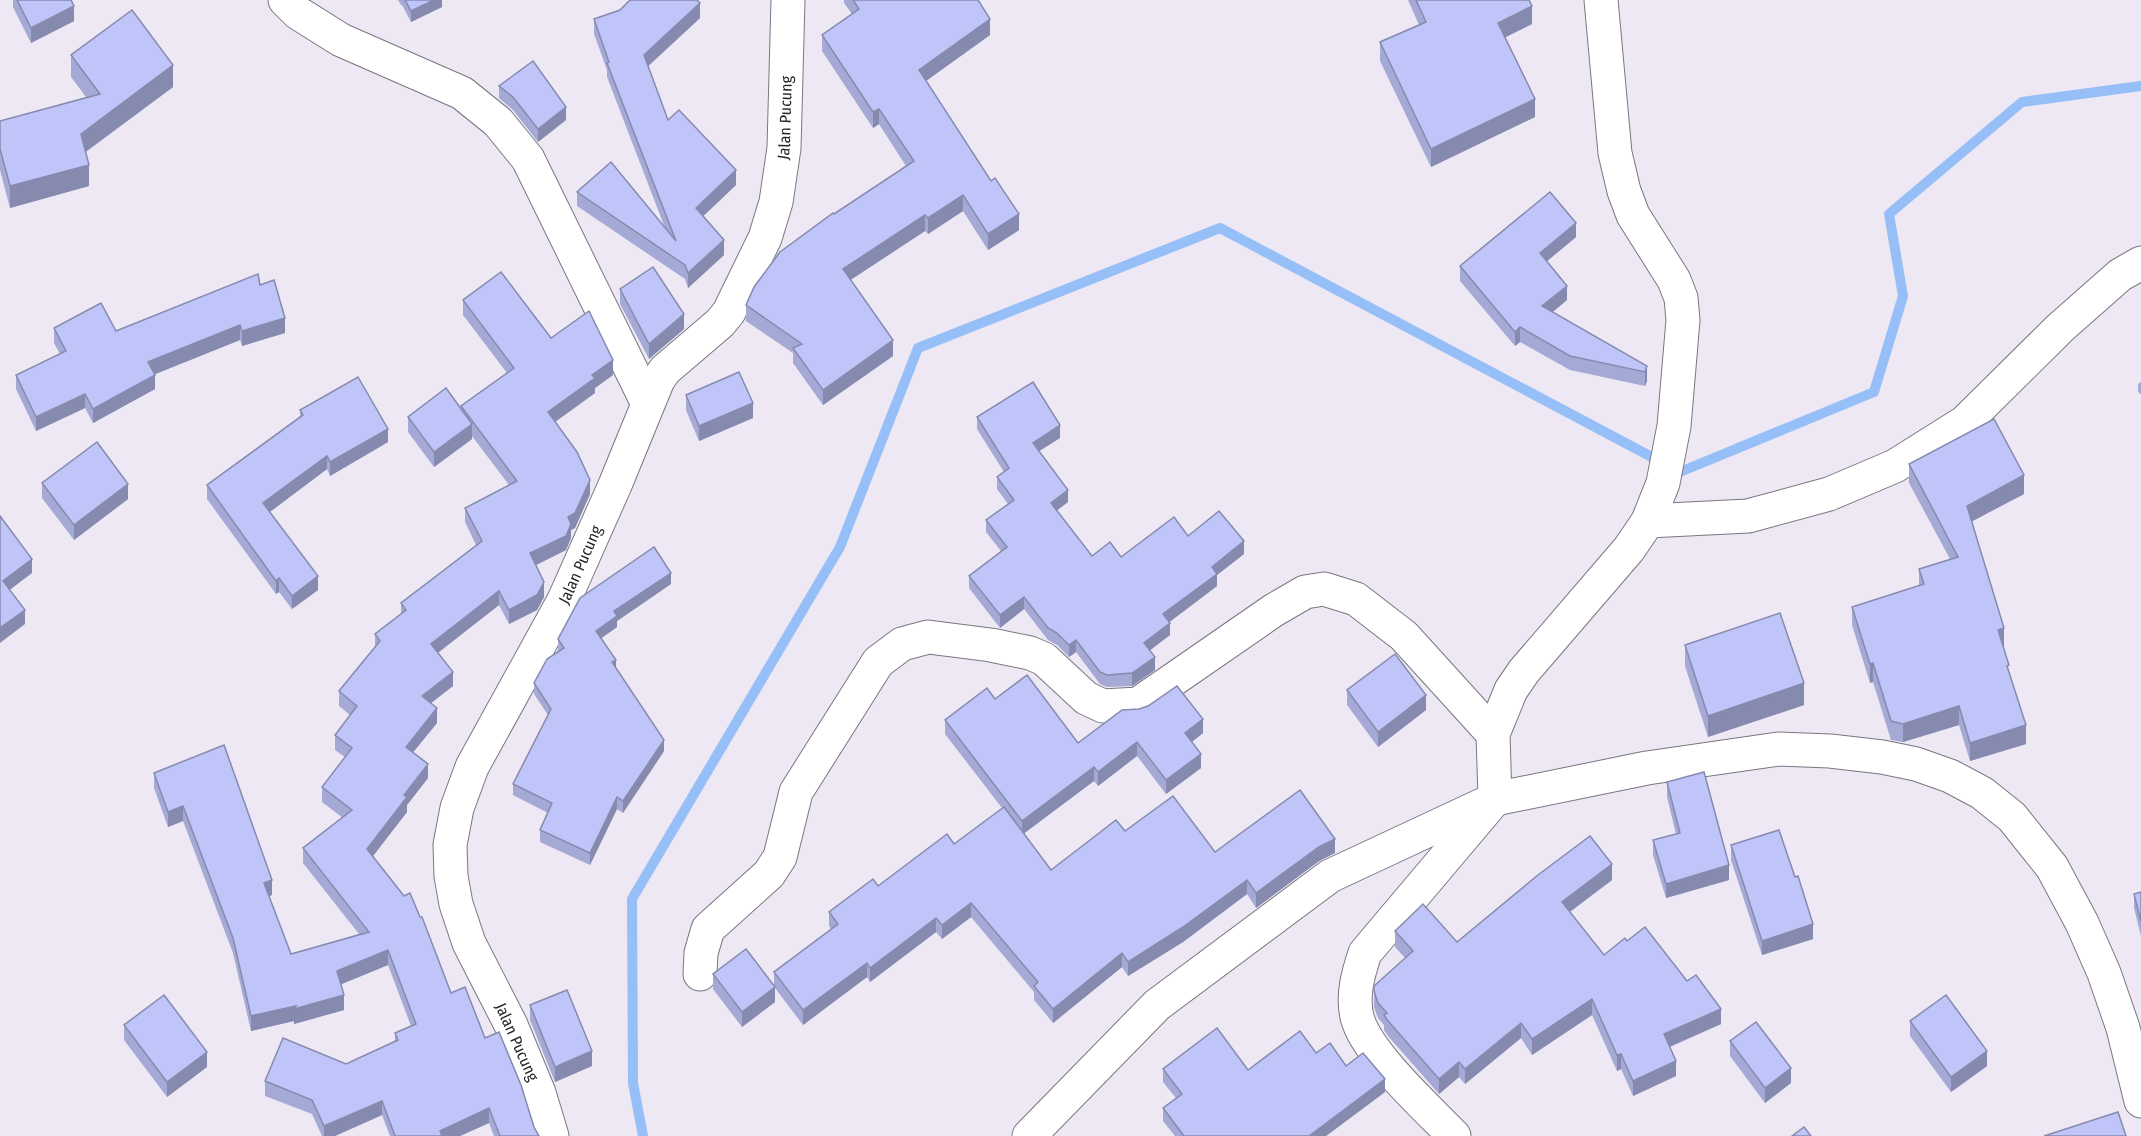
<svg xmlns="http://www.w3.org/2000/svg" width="2141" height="1136" font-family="'Fira Sans Condensed',sans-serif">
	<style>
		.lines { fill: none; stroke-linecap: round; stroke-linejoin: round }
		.stream { stroke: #96bff7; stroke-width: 10 }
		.minor-casing { stroke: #7a7680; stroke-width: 35 }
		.secondary-casing { stroke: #7a7680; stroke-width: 35 }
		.minor { stroke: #fff; stroke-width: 33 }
		.secondary { stroke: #fff; stroke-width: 33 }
		.wall { fill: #a4a9d6 }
		.shaded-wall { fill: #868aae }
		.building { fill: #bfc5f9; stroke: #868aae; stroke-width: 1.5 }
		.labels { text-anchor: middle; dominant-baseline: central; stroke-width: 4.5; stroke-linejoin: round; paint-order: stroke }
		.street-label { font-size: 16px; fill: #252428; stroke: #fff }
	</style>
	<rect width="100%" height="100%" fill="#ede8f4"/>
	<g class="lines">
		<!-- stream -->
		<polyline class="stream" points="643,1136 633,1083 632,899 840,547 918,348 1220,228 1680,472 1874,392 1903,296 1889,214 2022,102 2141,86"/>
		<defs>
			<g id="minor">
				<polyline points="285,0 298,13 341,40 462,93 498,122 528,159 647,402"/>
				<polyline points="1648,521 1748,516 1829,494 1895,466 1965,422 2060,328 2120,275 2141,263"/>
				<polyline points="700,974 701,953 708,929 769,874 780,857 796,792 878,662 902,644 928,637 991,645 1030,653 1044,659 1086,698 1103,706 1138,704 1274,610 1305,592 1324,589 1356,599 1404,636 1493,734"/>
				<polyline points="1029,1136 1157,1005 1330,876 1495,799 1647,768 1778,749 1830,751 1882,757 1916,764 1950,776 1982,793 2012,817 2052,867 2082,923 2104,973 2123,1028 2141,1101"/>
				<path d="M1454 1136C1427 1108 1366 1053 1357 1017 1352 995 1358 974 1365 953L1495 799 1493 734 1511 690 1524 671 1629 549 1648 521 1663 483 1674 426 1683 320 1681 298 1674 280 1633 215 1624 191 1615 153 1601 0"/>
			</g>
			<g id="secondary">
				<path id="s1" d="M552 1136 539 1093 511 1025 469 943 456 904 451 876 450 845 457 808 472 767 564 600 615 485 658 380 665 370 720 323 729 312 765 238 776 202 784 148 788 0"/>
			</g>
		</defs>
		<!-- minor casing -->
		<use href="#minor" class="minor-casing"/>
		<!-- secondary casing -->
		<use href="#secondary" class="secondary-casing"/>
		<!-- minor -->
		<use href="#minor" class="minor"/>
		<!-- secondary -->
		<use href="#secondary" class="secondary"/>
	</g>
	<!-- wall -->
	<g class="wall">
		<polygon points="13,0 71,0 74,21 31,43 13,7"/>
		<polygon points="398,0 442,0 442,7 411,22 402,5 401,5"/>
		<polygon points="844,0 978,0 990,35 926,81 1019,230 988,250 963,211 928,234 925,231 850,280 893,356 823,405 793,363 793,353 746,321 746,305 834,214 906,166 879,124 873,128 822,51 822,35 852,14 844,3"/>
		<polygon points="1408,0 1529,0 1532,24 1505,37 1535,117 1431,167 1380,61 1380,42 1419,25"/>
		<polygon points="700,18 648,66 668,120 736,185 703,216 724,255 688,288 685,279 577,206 577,192 665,228 607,77 607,70 594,34 594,19"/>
		<polygon points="71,55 173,87 86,152 89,186 10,208 0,170 0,121 86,97 71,77"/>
		<polygon points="499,86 566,120 538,142 513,110 499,98"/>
		<polygon points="1576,237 1547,261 1567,300 1552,312 1647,366 1647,381 1645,386 1570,370 1520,342 1515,346 1460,281 1460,266"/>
		<polygon points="260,285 285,333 242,346 240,340 155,374 155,389 93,423 85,408 36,431 16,389 16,375 60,354 54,343 54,328 116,331"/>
		<polygon points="620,289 684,329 649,359 620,304"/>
		<polygon points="463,300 551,338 613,375 595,388 595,393 555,422 590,494 575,528 571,530 571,538 566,550 536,565 544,597 537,610 509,624 499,605 438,653 453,686 431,703 437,723 413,752 428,778 407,805 407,812 372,856 451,993 485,1038 539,1136 494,1136 489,1123 460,1136 390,1136 382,1115 335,1136 322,1136 312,1114 265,1096 265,1081 346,1064 395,1041 395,1033 411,1026 388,965 341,984 344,1010 294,1024 294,1021 251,1031 233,953 183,821 168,827 154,788 154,773 272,895 269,896 291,954 359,934 303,863 303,848 343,818 322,802 322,787 345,757 335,750 335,735 350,715 339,706 339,691 375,647 375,634 401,614 401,603 476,545 465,522 465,508 509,485 472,436 472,439 434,467 408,432 408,417 461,409 461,406 507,373 463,315"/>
		<polygon points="2141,382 2141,395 2138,391 2138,384"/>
		<polygon points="686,395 753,418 699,441 686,410"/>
		<polygon points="300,410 388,442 330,476 327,469 270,512 318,590 292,609 279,592 276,594 207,499 207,485 300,416"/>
		<polygon points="977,417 1060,438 1039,451 1068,502 1057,510 1092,556 1121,557 1188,536 1244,554 1217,575 1217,586 1169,622 1170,635 1149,650 1155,670 1132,686 1107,687 1100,684 1076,652 1069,657 1057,645 1048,640 1024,609 1000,628 969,588 969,576 1001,551 986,532 986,520 1008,504 997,489 997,477 1004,472 977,429"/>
		<polygon points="1909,464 2024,494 1972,521 2004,646 2003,647 2026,744 1970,761 1959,725 1903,742 1891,740 1873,682 1870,683 1852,625 1852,607 1919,586 1919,569 1950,559 1909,483"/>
		<polygon points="42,483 128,499 74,540 42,498"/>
		<polygon points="671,584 617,621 617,627 601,638 616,669 664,751 623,813 617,809 590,865 540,842 540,830 548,813 513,795 513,784 548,715 534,694 534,683 558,651 558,639"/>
		<polygon points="1685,645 1804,705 1708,737 1685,666"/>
		<polygon points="1347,690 1426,710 1378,747 1347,705"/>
		<polygon points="995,699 1078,743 1203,733 1192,742 1201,768 1166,794 1137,756 1098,786 1094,781 1023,833 1051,870 1125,831 1215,852 1335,853 1319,861 1256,908 1247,894 1183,942 1128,976 1122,967 1053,1023 1034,1000 1034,992 971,917 942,939 936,932 870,982 867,977 803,1025 775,988 775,1002 742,1027 713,989 713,974 774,986 774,972 831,929 829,926 829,912 954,844 1002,808 945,734 945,720"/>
		<polygon points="1667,782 1729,880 1666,898 1653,855 1653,840 1676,834 1667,797"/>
		<polygon points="1731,845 1813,939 1762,955 1731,860"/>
		<polygon points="1612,880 1569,912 1604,955 1627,941 1721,1024 1670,1047 1676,1076 1633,1096 1621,1069 1617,1071 1592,1015 1532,1055 1521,1038 1465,1084 1459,1077 1439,1094 1388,1036 1384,1030 1384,1025 1378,1018 1374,1007 1374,986 1405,958 1395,947 1395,931 1457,942"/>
		<polygon points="2141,892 2141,936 2134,908 2134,894"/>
		<polygon points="530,1005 592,1066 555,1082 530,1020"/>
		<polygon points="1910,1021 1987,1066 1951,1092 1910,1036"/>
		<polygon points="124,1025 207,1067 167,1097 124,1040"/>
		<polygon points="1730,1041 1791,1083 1765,1103 1730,1056"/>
		<polygon points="1316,1053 1346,1066 1385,1092 1326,1136 1175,1136 1163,1121 1163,1108 1176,1098 1163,1082 1163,1069 1248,1070"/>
	</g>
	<!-- shaded-wall -->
	<g class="shaded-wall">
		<polygon points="434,0 442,0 442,7 411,22 411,11"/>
		<polygon points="700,3 700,18 644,70 644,55"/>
		<polygon points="74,6 74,21 31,43 31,28"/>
		<polygon points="1532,6 1532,24 1498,41 1498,23"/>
		<polygon points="990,19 990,35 919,86 919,70"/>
		<polygon points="173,65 173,87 81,155 81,134"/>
		<polygon points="1535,99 1535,117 1431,167 1431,149"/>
		<polygon points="566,107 566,120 538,142 538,129"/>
		<polygon points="879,109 879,124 873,128 873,112"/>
		<polygon points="89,165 89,186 10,208 10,186"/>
		<polygon points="736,170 736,185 696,223 696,208"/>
		<polygon points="963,195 963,211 928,234 928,218"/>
		<polygon points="1019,214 1019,230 988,250 988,234"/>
		<polygon points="925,215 925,231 843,285 843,269"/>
		<polygon points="1576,223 1576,237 1540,267 1540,253"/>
		<polygon points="724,240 724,255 688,288 688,273"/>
		<polygon points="1567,286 1567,300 1542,321 1542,306"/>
		<polygon points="684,314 684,329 649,359 649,344"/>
		<polygon points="285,318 285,333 242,346 242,331"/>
		<polygon points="240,325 240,340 148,377 148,362"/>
		<polygon points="1520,327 1520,342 1515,346 1515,332"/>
		<polygon points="893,340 893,356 823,405 823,390"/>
		<polygon points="613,360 613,375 595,388 595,393 548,427 548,412 592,375"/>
		<polygon points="1647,366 1647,381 1645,386 1645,372"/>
		<polygon points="155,375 155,389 93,423 93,409"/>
		<polygon points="85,394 85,408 36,431 36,417"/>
		<polygon points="753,403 753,418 699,441 699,426"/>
		<polygon points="472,424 472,439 434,467 434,452"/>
		<polygon points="1060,425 1060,438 1033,455 1033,443"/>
		<polygon points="388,429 388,442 330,476 330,462"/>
		<polygon points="327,456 327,469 263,517 263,503"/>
		<polygon points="2024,475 2024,494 1967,524 1967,506"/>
		<polygon points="590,480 590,494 575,528 571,530 571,538 566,550 530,568 530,553"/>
		<polygon points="128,484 128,499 74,540 74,525"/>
		<polygon points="1068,490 1068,502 1051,515 1051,503"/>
		<polygon points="1244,541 1244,554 1217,575 1217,586 1163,627 1163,614 1212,567"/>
		<polygon points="32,559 32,573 3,595 3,581"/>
		<polygon points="671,573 671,584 617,621 617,627 596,642 596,631 614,611"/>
		<polygon points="318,576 318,590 292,609 292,596"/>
		<polygon points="279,578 279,592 276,594 276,581"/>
		<polygon points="544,582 544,597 537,610 509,624 509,610"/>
		<polygon points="499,591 499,605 431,658 431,644"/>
		<polygon points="1024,597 1024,609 1000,628 1000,615"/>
		<polygon points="25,610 25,624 0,643 0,628"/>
		<polygon points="1170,623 1170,635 1144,655 1144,643"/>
		<polygon points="2004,628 2004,646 1998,648 1998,630"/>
		<polygon points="1076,640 1076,652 1069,657 1069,645"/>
		<polygon points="1155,657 1155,670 1132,686 1132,673"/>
		<polygon points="616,660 616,671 612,662"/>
		<polygon points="1873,663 1873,682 1870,683 1870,664"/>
		<polygon points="453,672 453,686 422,710 422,696"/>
		<polygon points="1804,683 1804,705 1708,737 1708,716"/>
		<polygon points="1426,695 1426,710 1378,747 1378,732"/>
		<polygon points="1959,706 1959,725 1903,742 1903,724"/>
		<polygon points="437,708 437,723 406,761 406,747"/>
		<polygon points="1203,719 1203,733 1185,747 1185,733"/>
		<polygon points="2026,725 2026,744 1970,761 1970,743"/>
		<polygon points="664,740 664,751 623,813 623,801"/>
		<polygon points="1137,742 1137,756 1098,786 1098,772"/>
		<polygon points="1201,754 1201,768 1166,794 1166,780"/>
		<polygon points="428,764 428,778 407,805 407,812 367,864 367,849 404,795"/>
		<polygon points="1094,767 1094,781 1022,835 1022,821"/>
		<polygon points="617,797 617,809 590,865 590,853"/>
		<polygon points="183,806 183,821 168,827 168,812"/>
		<polygon points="1335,839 1335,853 1319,861 1256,908 1256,893 1319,847"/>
		<polygon points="1612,864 1612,880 1562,918 1562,902"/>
		<polygon points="1729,865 1729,880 1666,898 1666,884"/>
		<polygon points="272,880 272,895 264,898 264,883"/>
		<polygon points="1247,880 1247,894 1183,942 1128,976 1128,962"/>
		<polygon points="971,903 971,917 942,939 942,925"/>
		<polygon points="936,918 936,932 870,982 870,968"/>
		<polygon points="1813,924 1813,939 1762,955 1762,941"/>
		<polygon points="388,950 388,965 337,986 337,971"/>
		<polygon points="1122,953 1122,967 1053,1023 1053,1009"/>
		<polygon points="867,963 867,977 803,1025 803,1010"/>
		<polygon points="775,987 775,1002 742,1027 742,1012"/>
		<polygon points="344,995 344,1010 294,1024 294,1021 251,1031 251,1016"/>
		<polygon points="1592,999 1592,1015 1532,1055 1532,1039"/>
		<polygon points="1721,1009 1721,1024 1664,1049 1664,1034"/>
		<polygon points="1521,1023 1521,1038 1465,1084 1465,1069"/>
		<polygon points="592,1051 592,1066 555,1082 555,1067"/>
		<polygon points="1987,1051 1987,1066 1951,1092 1951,1077"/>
		<polygon points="207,1052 207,1067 167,1097 167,1082"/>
		<polygon points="1621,1054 1621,1069 1617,1071 1617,1055"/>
		<polygon points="1676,1061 1676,1076 1633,1096 1633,1081"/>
		<polygon points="1459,1062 1459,1077 1439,1094 1439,1079"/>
		<polygon points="1791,1068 1791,1083 1765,1103 1765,1088"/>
		<polygon points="1385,1079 1385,1092 1326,1136 1309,1136"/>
		<polygon points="382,1101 382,1115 335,1136 324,1136 324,1126"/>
		<polygon points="489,1108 489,1123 460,1136 440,1136 440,1131"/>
	</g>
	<!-- building -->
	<g class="building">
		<polygon points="17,0 71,0 74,6 31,28"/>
		<polygon points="405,0 434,0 411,11"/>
		<polygon points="630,0 697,0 700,3 644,55 668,120 679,110 736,170 696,208 724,240 688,273 685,265 577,192 611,162 676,241 607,63 609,62 594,19 620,10"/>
		<polygon points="853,0 978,0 990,19 919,70 991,181 995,178 1019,214 988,234 963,195 928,218 925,215 843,269 893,340 823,390 793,348 802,344 746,305 754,287 780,252 833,213 834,214 914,161 879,109 873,112 822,35 859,9"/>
		<polygon points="1416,0 1529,0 1532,6 1498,23 1535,99 1431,149 1380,42 1426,22"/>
		<polygon points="132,10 173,65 81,134 89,165 10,186 0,149 0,121 100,94 71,55"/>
		<polygon points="533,61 566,107 538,129 513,97 499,86"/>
		<polygon points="1550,192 1576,223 1540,253 1567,286 1542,306 1647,366 1645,372 1570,356 1520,327 1515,332 1460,266"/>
		<polygon points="653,267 684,314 649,344 620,289"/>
		<polygon points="501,272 551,338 589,311 613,360 592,375 595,378 548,412 577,452 590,480 575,513 568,517 571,524 566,536 530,553 544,582 537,595 509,610 499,591 431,644 453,672 422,696 437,708 406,747 428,764 404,795 407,797 367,849 404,896 410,893 420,917 422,917 451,993 465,987 485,1038 499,1032 521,1085 534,1127 539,1136 500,1136 489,1108 440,1131 442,1136 395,1136 382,1101 324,1126 312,1100 265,1081 283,1038 346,1064 398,1040 395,1033 416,1024 388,950 337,971 344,995 294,1009 296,1006 251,1016 233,938 183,806 168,812 154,773 224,745 272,880 264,883 291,954 369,932 303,848 352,810 322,787 352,748 335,735 357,706 339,691 380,641 375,634 406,610 401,603 482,541 465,508 517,481 461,406 514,368 463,300"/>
		<polygon points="258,274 260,285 274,280 285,318 242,331 240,325 148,362 155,375 93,409 85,394 36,417 16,375 66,351 54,328 101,303 116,331"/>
		<polygon points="739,372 753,403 699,426 686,395"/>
		<polygon points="358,377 388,429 330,462 327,456 263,503 318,576 292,596 279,578 276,581 207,485 303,415 300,410"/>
		<polygon points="1033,382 1060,425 1033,443 1068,490 1051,503 1092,556 1110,542 1121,557 1174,517 1188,536 1219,511 1244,541 1212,567 1217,574 1163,614 1170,623 1144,643 1155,657 1132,673 1107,675 1100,672 1076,640 1069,645 1057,633 1048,628 1024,597 1000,615 969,576 1007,547 986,520 1014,500 997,477 1009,468 977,417"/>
		<polygon points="446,388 472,424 434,452 408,417"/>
		<polygon points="1994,419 2024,475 1967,506 2004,628 1998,630 2009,665 2007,666 2026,725 1970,743 1959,706 1903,724 1891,721 1873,663 1870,664 1852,607 1924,584 1919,569 1958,557 1909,464"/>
		<polygon points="97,442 128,484 74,525 42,483"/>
		<polygon points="0,516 32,559 3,581 25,610 0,628"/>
		<polygon points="654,547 671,573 614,611 617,616 596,631 616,660 612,662 664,740 623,801 617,797 590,853 540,830 552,803 513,784 551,709 534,683 547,659 564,648 558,639 580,598"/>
		<polygon points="1780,613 1804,683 1708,716 1685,645"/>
		<polygon points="1395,654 1426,695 1378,732 1347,690"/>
		<polygon points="1027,675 1078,743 1122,710 1139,709 1148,706 1177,686 1203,719 1185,733 1201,754 1166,780 1137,742 1098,772 1094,767 1022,821 945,720 987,688 995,699"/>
		<polygon points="1704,772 1729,865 1666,884 1653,840 1680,833 1667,782"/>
		<polygon points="1300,790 1335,839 1319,847 1256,893 1247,880 1183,927 1128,962 1122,953 1053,1009 1034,986 1038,982 971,903 942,925 936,918 870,968 867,963 803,1010 774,972 838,924 829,912 873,879 878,886 947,834 954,844 1004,807 1051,870 1116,820 1125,831 1173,796 1215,852"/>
		<polygon points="1779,830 1795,877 1798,876 1813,924 1762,941 1731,845"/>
		<polygon points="1590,836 1612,864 1562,902 1604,955 1625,938 1627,941 1645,927 1687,981 1696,975 1721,1009 1664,1034 1676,1061 1633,1081 1621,1054 1617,1055 1592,999 1532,1039 1521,1023 1465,1069 1459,1062 1439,1079 1388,1021 1384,1015 1387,1013 1378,1003 1374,991 1374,986 1413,951 1395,931 1423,904 1457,942 1538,875"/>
		<polygon points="2141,892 2141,921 2134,894"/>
		<polygon points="746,949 775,987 742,1012 713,974"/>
		<polygon points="567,990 592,1051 555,1067 530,1005"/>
		<polygon points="164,995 207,1052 167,1082 124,1025"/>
		<polygon points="1946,995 1987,1051 1951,1077 1910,1021"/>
		<polygon points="1756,1022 1791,1068 1765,1088 1730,1041"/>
		<polygon points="1217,1028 1248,1070 1300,1031 1316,1053 1330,1043 1346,1066 1363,1053 1385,1079 1309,1136 1184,1136 1163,1108 1182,1094 1163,1069"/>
		<polygon points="2118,1112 2126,1136 2044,1136"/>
		<polygon points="1804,1127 1811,1136 1792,1136"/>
	</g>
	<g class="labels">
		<!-- street labels -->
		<g class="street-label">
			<text stroke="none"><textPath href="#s1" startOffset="1126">Jalan Pucung</textPath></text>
			<text stroke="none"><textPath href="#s1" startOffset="622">Jalan Pucung</textPath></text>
			<text transform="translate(517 1042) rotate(66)">Jalan Pucung</text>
		</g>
	</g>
</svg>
